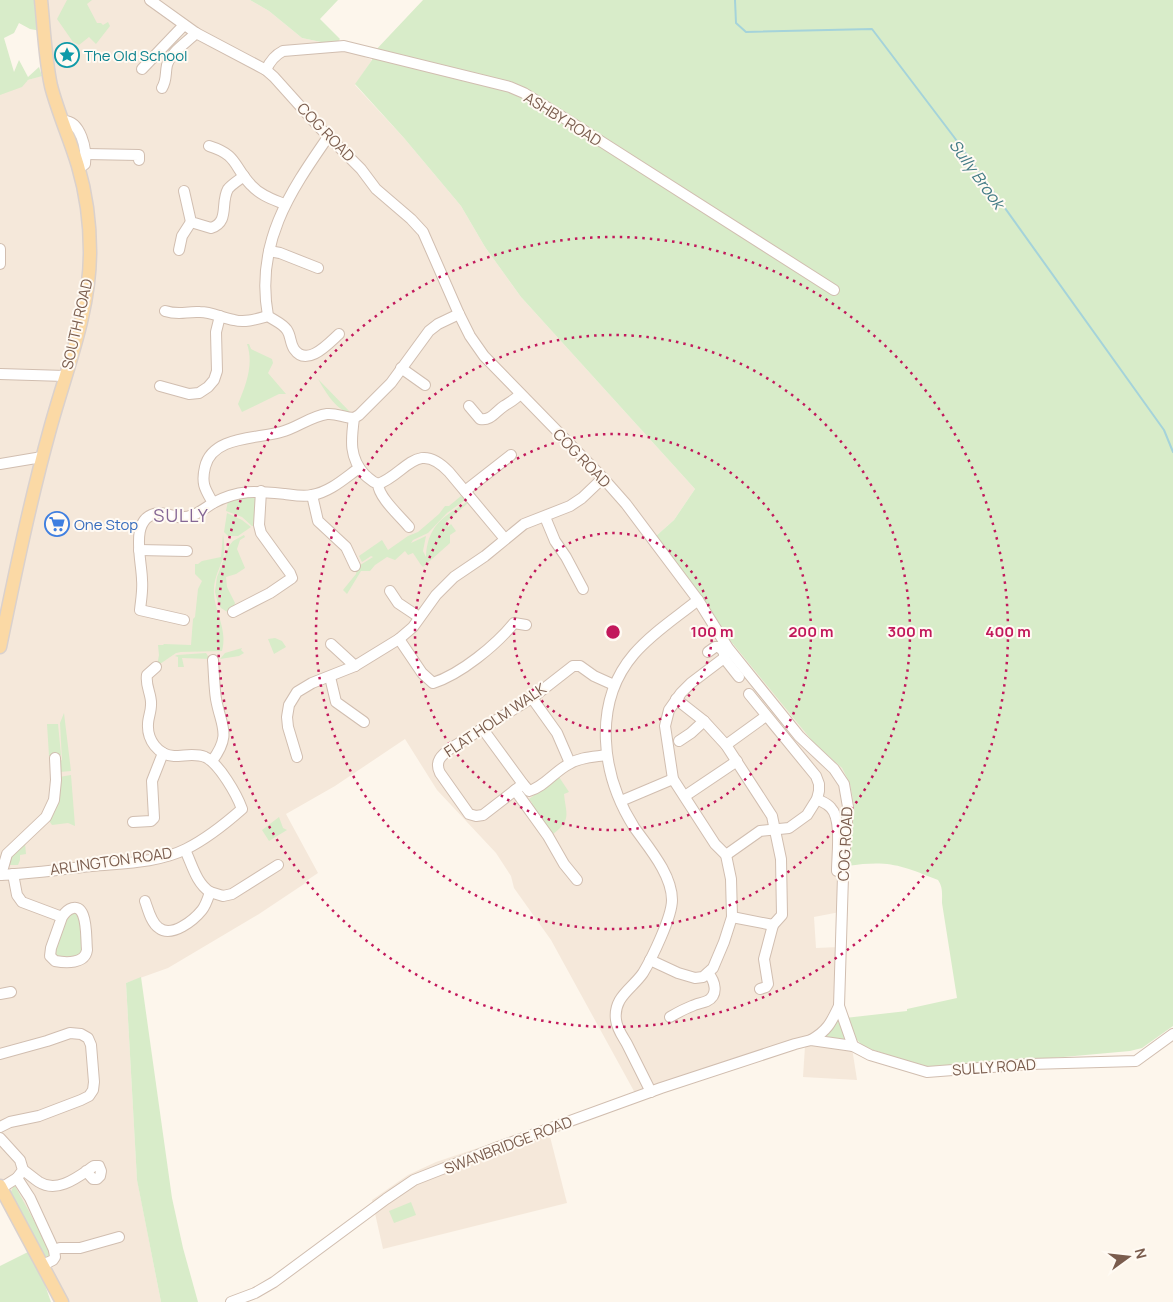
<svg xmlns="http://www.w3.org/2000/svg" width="1173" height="1302" font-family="Manrope,sans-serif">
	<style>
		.residential { fill: #f5e8da }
		.green { fill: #d8ecc9 }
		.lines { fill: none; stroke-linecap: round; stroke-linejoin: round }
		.stream { stroke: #a5d3da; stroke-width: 2 }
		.minor-casing { stroke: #d1beb0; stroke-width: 12 }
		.major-casing { stroke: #dad1cd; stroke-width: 15 }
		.minor { stroke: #fff; stroke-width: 10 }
		.major { stroke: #fbd9a5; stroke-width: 12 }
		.ring { fill: none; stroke: #c2185b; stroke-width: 2.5; stroke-dasharray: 2.5 5 }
		.labels { text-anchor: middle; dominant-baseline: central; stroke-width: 4; stroke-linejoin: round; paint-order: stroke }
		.culture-label { font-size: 15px; fill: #0d838f; stroke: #fffaf3; text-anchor: start }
		.street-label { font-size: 15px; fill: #7a5c4d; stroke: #fffaf3 }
		.shop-label { font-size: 15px; fill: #366cbe; stroke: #fffaf3; text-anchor: start }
		.water-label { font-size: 16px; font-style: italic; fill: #437c86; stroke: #fffaf3 }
		.quarter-label { font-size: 18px; letter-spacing: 1px; fill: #846695; stroke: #fffaf3 }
		.centre { fill: #c2185b; stroke: #fffaf3; stroke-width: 2.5 }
		.ring-label { font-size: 15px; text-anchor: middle; font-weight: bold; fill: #c2185b; stroke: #fffaf3; stroke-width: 4; stroke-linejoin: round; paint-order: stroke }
	</style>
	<rect width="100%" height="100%" fill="#fdf6ec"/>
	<!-- residential -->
	<g class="residential">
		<polygon points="45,0 250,0 269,11 302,38 335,45 372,60 355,85 404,138 461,206 485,247 521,297 695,489 674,520 656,536 708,605 729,639 813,742 842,768 850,784 854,805 847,866 845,911 814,917 816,948 839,947 838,981 833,1011 827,1025 809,1037 670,1080 635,1093 551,940 514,888 511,876 496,853 437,790 405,739 335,786 286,814 318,873 306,881 307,882 259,914 168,968 126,983 137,1179 161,1302 66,1302 0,1183 0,90 51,72"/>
		<polygon points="817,1043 852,1048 857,1080 803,1077 805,1046"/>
		<polygon points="547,1125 567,1203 383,1249 372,1200 408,1175 436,1162"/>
	</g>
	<!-- green -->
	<g class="green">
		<polygon points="0,0 37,0 41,31 30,29 19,23 14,33 4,38 14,72 19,60 28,77 39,67 42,76 28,80 22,87 0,95"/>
		<polygon points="67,0 92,0 87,4 97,23 101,23 103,25 108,22 110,26 96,44 89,37 79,45 73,42 57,19"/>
		<polygon points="250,0 338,0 320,19 340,39 335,45 302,38 269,11"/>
		<path d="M423 0H1173V1026L1142 1048 1130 1051 932 1069 864 1047 852 1035 845 1018 907 1011V1009L957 998 942 903C942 894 943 887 938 880 900 865 889 860 847 866L854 805 850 784 842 768 813 742 729 639 708 605 656 536 674 520 695 489 521 297 485 247 461 206 404 138 355 84 372 60 373 53Z"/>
		<path d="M247 344H249L251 349 272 359 273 363 268 373 286 394H279L242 412 238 404C246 385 254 364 247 344Z"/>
		<path d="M318 379 351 413C336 411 325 391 318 379Z"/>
		<polygon points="251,495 254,497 256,501 254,526 252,526 242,517 226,511 228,501"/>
		<path d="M461 496 465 500 447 513 428 533 413 540 411 543 426 536 423 551 426 557C427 526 444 516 467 502L468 503 445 523 448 527 451 524 456 531 450 535V543L423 567 421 565 413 553 408 555 405 551 395 560 387 557 375 565 370 571H361L347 594 343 590 356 574 357 567 373 557 371 556 362 562 359 556 382 540 388 550 408 536 418 532 439 514 445 506H449Z"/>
		<polygon points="227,513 242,520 251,527 238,536 228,536 224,532"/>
		<path d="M223 534C224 543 226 552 222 561 218 572 213 581 214 594 215 612 228 631 222 651L181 652 176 653 157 666 159 655 158 645H163L164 644 191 645 193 619 195 617 198 589 202 581 195 574V564H198L202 561 221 557Z"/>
		<polygon points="244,535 245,537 240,540 237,549 245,568 236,574 226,577 227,587 235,603 233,610 229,613 221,608 218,603 215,592 217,577 229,546 233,541"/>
		<polygon points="275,638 282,641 286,647 274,654 268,639"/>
		<polygon points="242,648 241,650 244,653 239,656 220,659 225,653"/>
		<polygon points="206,653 210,659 182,658 184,667 178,667 178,657 175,656 177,655"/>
		<polygon points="64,713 71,771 60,772 58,762 62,760 60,723"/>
		<polygon points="47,724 58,724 61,755 49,756"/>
		<polygon points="71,775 75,826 68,823 52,825 48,819 59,777"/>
		<path d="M559 777 569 792 564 794C566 814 572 820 553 834H551L530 804 532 803 529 799Z"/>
		<polygon points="279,817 283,828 287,830 269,841 262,830"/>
		<polygon points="25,843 26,854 20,855 20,860 18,865 7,865 7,861"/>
		<polygon points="71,910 80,916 83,956 56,959 53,950 67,914"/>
		<polygon points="141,977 172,1198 183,1248 198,1302 161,1302 137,1180 126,983"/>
		<polygon points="837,1014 848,1042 821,1037"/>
		<polygon points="15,1186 42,1235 51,1256 47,1259 44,1258 11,1198 11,1192 13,1187"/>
		<polygon points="411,1202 416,1215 394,1223 389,1211"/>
		<polygon points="30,1251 39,1268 51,1302 0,1302 0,1266"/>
	</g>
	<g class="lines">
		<!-- stream -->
		<polyline class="stream" points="735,0 736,23 746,32 872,29 954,137 1164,430 1173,452"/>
		<defs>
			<g id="minor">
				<polyline points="150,0 196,33 266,70 274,77 318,126 361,169 376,189 411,219 423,232 459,314 470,336 484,356 603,478 626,504 698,600 728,648 799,736 834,769 844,784 848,807 843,876 839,1006 853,1046"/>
				<polyline points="142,69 184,25"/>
				<path d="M266 70C270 61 275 55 283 51L344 46 510 87 524 93 569 121 834 290"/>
				<path d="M162 88C167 80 165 74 167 65 171 52 186 43 196 33"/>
				<path d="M63 121C81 120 87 150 85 164L79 168"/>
				<path d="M328 137C289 193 255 244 268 316 275 321 282 323 287 330 291 336 290 343 294 349 307 368 329 343 339 334"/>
				<path d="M209 146C238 155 233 166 251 185 260 195 272 199 284 204"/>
				<polyline points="86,154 139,155 139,160"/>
				<path d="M184 191 191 222 211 228C230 222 220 203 228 189 232 184 239 180 244 176"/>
				<polyline points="0,249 0,264"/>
				<polyline points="179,250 182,236 191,222"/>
				<polyline points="269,251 280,253 318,268"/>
				<path d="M165 311C181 316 185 311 200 312 212 312 222 318 234 320 245 323 257 319 268 316"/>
				<polyline points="401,368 425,385"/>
				<polyline points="0,374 65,376"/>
				<polyline points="160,386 189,394 199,393 208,387 214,380 217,371 216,332 220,316"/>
				<path d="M469 406 480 419C491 421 495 412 504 406 510 402 515 400 520 394"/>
				<polyline points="0,464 42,457"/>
				<path d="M378 484C405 475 417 438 449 472L505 539"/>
				<polyline points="465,491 511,455"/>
				<polyline points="312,495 318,521 346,547 355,566"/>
				<path d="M213 503C239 489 256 491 285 494 293 495 303 497 312 495 330 492 345 478 359 468"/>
				<polyline points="545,517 555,541 566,557 583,589"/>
				<path d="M409 527C400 516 379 498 378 484 372 482 370 479 365 475 349 458 351 440 354 418L359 415 391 383 429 331 438 324 459 314"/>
				<polyline points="139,550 187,551"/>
				<polyline points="390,591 398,603 419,617"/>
				<polyline points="233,612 270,593 292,578 290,573 261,533 259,525 261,491"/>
				<path d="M184 620 140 610C141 600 143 590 142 580 142 561 128 516 159 513 166 513 172 516 178 517 192 519 202 510 213 503 205 489 201 484 205 467 212 436 256 439 281 432 297 428 311 416 327 414 337 413 344 418 354 418"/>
				<path d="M399 639 422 673 433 683C461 674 496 645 514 623L526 625"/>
				<polyline points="331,644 355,666"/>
				<polyline points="724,658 739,677"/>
				<polyline points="330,677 336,702 364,722"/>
				<polyline points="532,698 557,733 570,763"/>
				<polyline points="676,699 704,721 726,745 772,816 781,859 782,915 773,925 732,917"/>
				<path d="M482 728 523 784 529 791C544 787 555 771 569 764 580 757 594 757 607 755"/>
				<polyline points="679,741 691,733 704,721"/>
				<polyline points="726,745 766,716"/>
				<polyline points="297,757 288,727 287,717 289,705 297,692 312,683 355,666 399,639 413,627 436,595 454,577 485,556 524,524 570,506 582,498 603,478"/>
				<path d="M212 761C232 734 221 727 216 699 214 686 214 672 213 660"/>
				<path d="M523 784 483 815 476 816 469 814 440 773C434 761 442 755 451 748L532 698 573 666H580L594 676 614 685"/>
				<polyline points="515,790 548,836 564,864 577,880"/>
				<polyline points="685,796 737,761"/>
				<path d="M817 799C822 802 827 803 831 808 842 819 837 855 837 871"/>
				<polyline points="621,801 673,779"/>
				<polyline points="133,822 151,821 154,818 152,781 163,753"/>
				<path d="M185 850C192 864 196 883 210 892"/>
				<polyline points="726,855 760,831 789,828 807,815 817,799 819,791 819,784 816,776 749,694"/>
				<path d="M13 874 17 895 22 902 62 917C67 909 78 902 83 915 87 925 86 939 87 950 85 964 66 963 55 961L50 956 51 948 62 917"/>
				<path d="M0 875C31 874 61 869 92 866 122 863 158 863 186 849 206 839 225 824 242 809 237 795 219 763 205 757 195 753 185 756 174 756 158 755 147 740 148 724 148 718 151 712 151 705 152 695 145 686 147 675L156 667"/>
				<polyline points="1,875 7,854 46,817 54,800 56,780 55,758"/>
				<path d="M145 901C148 909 151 923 159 928 172 938 194 920 202 910 206 905 208 898 210 892L223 896 232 894 278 865"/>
				<polyline points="650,960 678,973 695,978 703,977 713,968 724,942 732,917 731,879 726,855 715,844 673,779 665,726 669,710 681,693 691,683 724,658 724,652 719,647 715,647 708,652"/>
				<polyline points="760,989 766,987 768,984 764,959 773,925"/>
				<polyline points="0,994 11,992"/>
				<path d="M670 1017C677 1013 684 1009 692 1006 696 1004 702 1003 707 1001 719 995 715 981 708 973"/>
				<path d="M811 1040C827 1031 831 1023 839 1006"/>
				<polyline points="0,1054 47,1041 70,1033 81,1034 88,1038 91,1045 94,1082 93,1090 89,1096 81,1100 39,1116 10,1122 0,1127"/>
				<path d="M651 1092C643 1076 635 1060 627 1044 623 1037 617 1029 616 1020 613 997 632 989 643 973 652 958 672 917 672 900 672 874 648 847 634 827 601 775 592 703 634 654 652 633 677 617 698 600"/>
				<polyline points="0,1138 20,1160 23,1170 17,1178 1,1188"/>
				<path d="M23 1170C29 1174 33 1178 39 1182 58 1194 79 1176 94 1166H99L101 1171 100 1176 97 1179H93L86 1171"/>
				<polyline points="17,1178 30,1198 54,1250"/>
				<polyline points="43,1265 53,1260 55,1257 54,1250 60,1248 80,1248 119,1237"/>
				<polyline points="231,1302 255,1293 274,1282 386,1199 414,1180 493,1149 661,1088 795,1044 811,1040 853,1046 870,1055 927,1072 1030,1064 1136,1061 1173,1034"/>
			</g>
			<g id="major">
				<path d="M0 647C15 574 30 501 50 429 66 370 90 313 90 252 90 223 86 193 78 166 70 139 58 113 51 86 45 58 44 29 41 0"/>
				<polyline points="0,1186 62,1302"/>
			</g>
		</defs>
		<!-- minor casing -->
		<use href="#minor" class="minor-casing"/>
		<!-- major casing -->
		<use href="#major" class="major-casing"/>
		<!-- minor -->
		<use href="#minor" class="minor"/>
		<!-- major -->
		<use href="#major" class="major"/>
	</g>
	<!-- distance rings -->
	<g class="ring">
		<circle cx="613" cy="632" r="99"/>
		<circle cx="613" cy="632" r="198"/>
		<circle cx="613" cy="632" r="297"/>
		<circle cx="613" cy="632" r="395"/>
	</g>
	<!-- icons -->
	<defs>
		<symbol id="sight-ring" viewBox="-11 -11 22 22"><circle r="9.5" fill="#fffaf3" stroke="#0f9aa8" stroke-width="1.5"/><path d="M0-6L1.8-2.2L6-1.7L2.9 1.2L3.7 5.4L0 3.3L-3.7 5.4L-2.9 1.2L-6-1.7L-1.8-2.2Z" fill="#0f9aa8"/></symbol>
		<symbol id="supermarket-ring" viewBox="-11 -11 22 22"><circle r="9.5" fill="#fffaf3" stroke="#3f7fe0" stroke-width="1.5"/><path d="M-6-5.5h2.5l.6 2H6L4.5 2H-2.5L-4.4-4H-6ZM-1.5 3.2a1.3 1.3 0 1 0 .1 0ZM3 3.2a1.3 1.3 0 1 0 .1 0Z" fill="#3f7fe0"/></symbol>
	</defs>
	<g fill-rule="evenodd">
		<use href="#sight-ring" x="53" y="41" width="28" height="28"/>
		<use href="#supermarket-ring" x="43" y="510" width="28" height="28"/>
	</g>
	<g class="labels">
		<!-- culture labels -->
		<g class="culture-label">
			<text x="84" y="55">The Old School</text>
		</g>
		<!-- street labels -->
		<g class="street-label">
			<text transform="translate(563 119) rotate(32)">ASHBY ROAD</text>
			<text transform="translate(326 132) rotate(46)">COG ROAD</text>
			<text transform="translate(77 324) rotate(-77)">SOUTH ROAD</text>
			<text transform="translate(582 458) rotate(46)">COG ROAD</text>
			<text transform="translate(495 720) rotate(-34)">FLAT HOLM WALK</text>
			<text transform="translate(845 844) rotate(-87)">COG ROAD</text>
			<text transform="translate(111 861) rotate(-8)">ARLINGTON ROAD</text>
			<text transform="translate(994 1067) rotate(-4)">SULLY ROAD</text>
			<text transform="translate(508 1145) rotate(-21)">SWANBRIDGE ROAD</text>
		</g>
		<!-- shop labels -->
		<g class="shop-label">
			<text x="74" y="524">One Stop</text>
		</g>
		<!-- water labels -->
		<g class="water-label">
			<text transform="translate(977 174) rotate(54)">Sully Brook</text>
		</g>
		<!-- quarter labels -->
		<g class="quarter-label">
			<text x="181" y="515">SULLY</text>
		</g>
	</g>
	<circle cx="613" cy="632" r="8" class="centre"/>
	<g class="ring-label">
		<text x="712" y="637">100 m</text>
		<text x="811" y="637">200 m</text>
		<text x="910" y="637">300 m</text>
		<text x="1008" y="637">400 m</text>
	</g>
	<!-- north arrow -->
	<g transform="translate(1128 1257) rotate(75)" stroke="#fffaf3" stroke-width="4" paint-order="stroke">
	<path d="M0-4L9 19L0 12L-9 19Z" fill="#7a5c4d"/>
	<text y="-8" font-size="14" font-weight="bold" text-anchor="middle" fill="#7a5c4d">N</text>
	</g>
</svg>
